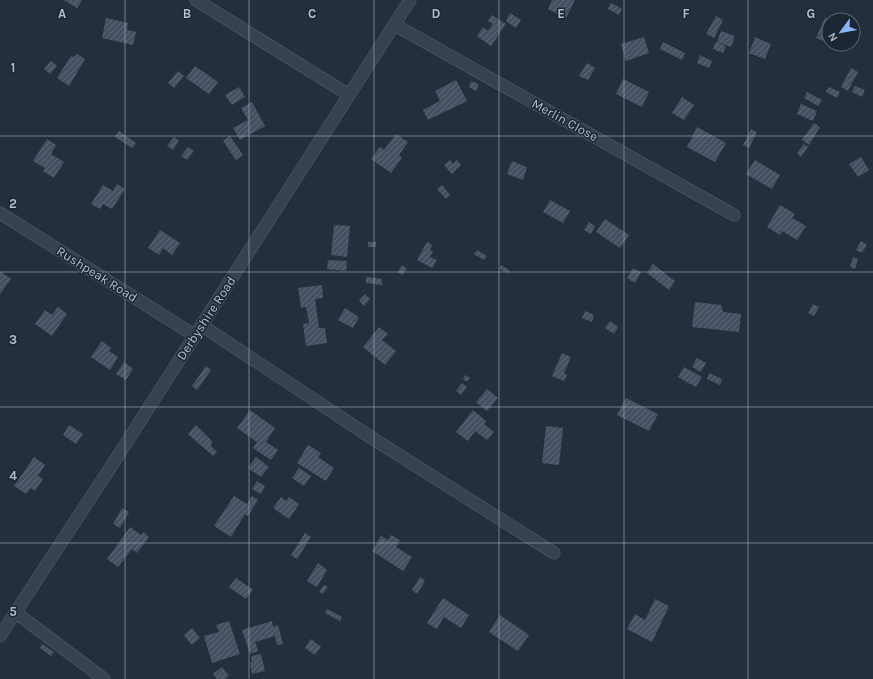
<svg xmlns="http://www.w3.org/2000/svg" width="873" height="679" font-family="Karla,sans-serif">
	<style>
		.building { fill: url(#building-hatch) }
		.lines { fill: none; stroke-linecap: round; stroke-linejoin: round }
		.minor-casing { stroke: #565f6c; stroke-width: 13 }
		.minor { stroke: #38414e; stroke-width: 12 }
		.grid { fill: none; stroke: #b4bcc9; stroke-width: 1; stroke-opacity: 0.55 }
		.labels { text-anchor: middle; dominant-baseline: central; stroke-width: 3; stroke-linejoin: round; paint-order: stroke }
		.street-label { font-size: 13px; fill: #b4bcc9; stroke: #1d2633 }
		.grid-label { font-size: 13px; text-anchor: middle; font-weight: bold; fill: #b4bcc9; stroke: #1d2633; stroke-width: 3; stroke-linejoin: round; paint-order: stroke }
	</style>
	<defs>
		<pattern id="building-hatch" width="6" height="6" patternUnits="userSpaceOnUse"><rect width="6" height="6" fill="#455162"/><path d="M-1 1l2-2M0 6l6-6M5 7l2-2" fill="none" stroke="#5d6877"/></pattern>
	</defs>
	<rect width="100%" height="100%" fill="#242f3e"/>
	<!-- building -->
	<g class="building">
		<polygon points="64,0 82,0 77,8"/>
		<polygon points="552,0 575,0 566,18 548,9"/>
		<polygon points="611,3 622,9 619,15 608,9"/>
		<polygon points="510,13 521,20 516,28 506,21"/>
		<polygon points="492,15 506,24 491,46 477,36 483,27 488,31 493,24 488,21"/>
		<polygon points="716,16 723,20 714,38 706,34"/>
		<polygon points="106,18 128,23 127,30 136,32 133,45 102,38"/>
		<polygon points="825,18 829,20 829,43 816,38"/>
		<polygon points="721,31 735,36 731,47 717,42"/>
		<polygon points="644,37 649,53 626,61 621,44"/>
		<polygon points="755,37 771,44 765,59 749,53"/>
		<polygon points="663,42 685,53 682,60 660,49"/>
		<polygon points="716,42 726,46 723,53 713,49"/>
		<polygon points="830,44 846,44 843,50"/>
		<polygon points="77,54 85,59 69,86 57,78 71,56 74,57"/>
		<polygon points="700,55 712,61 709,68 697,63"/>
		<polygon points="51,61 57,66 50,74 44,69"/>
		<polygon points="587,63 595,68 588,80 579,76"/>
		<polygon points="195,66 218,82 209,94 186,78"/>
		<polygon points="851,68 858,72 848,91 841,87"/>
		<polygon points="178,71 184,76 174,88 168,83"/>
		<polygon points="623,79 649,92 642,107 616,94"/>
		<polygon points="456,80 467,101 428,120 423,110 440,101 435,91"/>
		<polygon points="471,81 479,84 476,91 469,87"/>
		<polygon points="855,86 865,90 862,97 852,92"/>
		<polygon points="239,87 245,97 232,105 225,95"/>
		<polygon points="829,87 840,92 837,98 826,92"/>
		<polygon points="807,92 822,100 818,106 804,98"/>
		<polygon points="682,97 694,105 684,120 672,113"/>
		<polygon points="252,102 265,126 240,140 233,128 248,120 241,108"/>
		<polygon points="801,104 817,111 813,121 797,114"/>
		<polygon points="814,123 820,127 809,145 802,140"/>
		<polygon points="697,127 726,143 715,162 687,147"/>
		<polygon points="751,129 757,132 749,148 743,145"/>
		<polygon points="119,131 136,143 132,148 115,137"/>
		<polygon points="396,134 408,142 399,155 402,158 391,173 371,159 380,147 384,150"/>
		<polygon points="230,136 243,155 236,160 223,141"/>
		<polygon points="174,137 179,141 173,150 167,146"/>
		<polygon points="47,139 56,145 51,154 64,162 54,178 43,171 45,168 33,161"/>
		<polygon points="804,144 808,147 801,157 797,153"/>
		<polygon points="188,147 194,151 187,160 181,156"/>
		<polygon points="861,157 869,170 858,177 849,164"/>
		<polygon points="450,160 453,164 457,160 461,165 452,174 444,165"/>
		<polygon points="755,160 780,175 772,189 746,174"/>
		<polygon points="512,161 527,167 523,180 507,174"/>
		<polygon points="117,184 125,189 112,209 103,204 100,209 91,204 103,185 113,191"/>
		<polygon points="442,185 450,195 446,199 437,189"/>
		<polygon points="550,200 570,211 563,223 543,212"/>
		<polygon points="780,205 795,214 792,218 806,226 797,240 782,231 780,235 767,227"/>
		<polygon points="605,219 629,235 620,248 596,232"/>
		<polygon points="589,222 595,226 591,234 584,230"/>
		<polygon points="334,225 350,226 347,257 331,255"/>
		<polygon points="160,230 180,243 172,255 163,248 159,255 148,248"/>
		<polygon points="861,241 867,245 862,253 856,250"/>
		<rect x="368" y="242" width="8" height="5"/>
		<polygon points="427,242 432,245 430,250 433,251 430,257 437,260 432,268 417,260"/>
		<polygon points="477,250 487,256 484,260 474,254"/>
		<polygon points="853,257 858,259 855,269 850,267"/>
		<polygon points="328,260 347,261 346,271 327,269"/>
		<polygon points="653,264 675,281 669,290 647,273"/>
		<polygon points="402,265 407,269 402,275 398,272"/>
		<polygon points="501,265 509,270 508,273 499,269"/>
		<polygon points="633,268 641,272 635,283 627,278"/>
		<polygon points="0,271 11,279 0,294"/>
		<polygon points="366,277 382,279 382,285 366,283"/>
		<polygon points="322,285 323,298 315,299 319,328 325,328 327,343 306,346 303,324 309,323 306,307 301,308 298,288"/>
		<polygon points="365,294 370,299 364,306 359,301"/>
		<polygon points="695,302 721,305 723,312 741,314 739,332 692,327"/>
		<polygon points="813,304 819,307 814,316 808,313"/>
		<polygon points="58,307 67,314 52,336 35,324 45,310 52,315"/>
		<polygon points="345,308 359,317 353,328 338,320"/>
		<polygon points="585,311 594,315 592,322 582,318"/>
		<polygon points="610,321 618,327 614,334 605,328"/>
		<polygon points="379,327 388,334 382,340 396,351 385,365 363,347"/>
		<polygon points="102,341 111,348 109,351 118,357 110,370 91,357"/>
		<polygon points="562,353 571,357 564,373 567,375 564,381 552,376"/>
		<polygon points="697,358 706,363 701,372 692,367"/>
		<polygon points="124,362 133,369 126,380 116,374"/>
		<polygon points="206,366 211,370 197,390 192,386"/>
		<polygon points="684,367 702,377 696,387 678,377"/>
		<polygon points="709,373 722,379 720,385 707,379"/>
		<polygon points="465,375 470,378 467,382 463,379"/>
		<polygon points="462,383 467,387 461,395 456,391"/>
		<polygon points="487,389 498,398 487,411 476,402"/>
		<polygon points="626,398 658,414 649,431 617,415"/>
		<polygon points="250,410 275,428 266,442 278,450 271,460 253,448 257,442 237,428"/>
		<polygon points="473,410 486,421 484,424 494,432 487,440 475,431 468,441 456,432"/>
		<polygon points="69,425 83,434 76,444 63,435"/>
		<polygon points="196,425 212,441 211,446 217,452 213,456 188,434"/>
		<polygon points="546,426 563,428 559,465 542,463"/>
		<polygon points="308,445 321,453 318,457 334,468 326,481 297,463"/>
		<polygon points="34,457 45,465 38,476 43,479 35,491 31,488 26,494 14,486"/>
		<polygon points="256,457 269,467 261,477 248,468"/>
		<polygon points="299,468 311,476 304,486 292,478"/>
		<polygon points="257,481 265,486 261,494 252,489"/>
		<polygon points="234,496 247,504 252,496 258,500 248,516 245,514 231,537 214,526"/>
		<polygon points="281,497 286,501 289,497 299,504 289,519 273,508"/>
		<polygon points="122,508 129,512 120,528 113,524"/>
		<polygon points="130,527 141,535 143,532 149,537 137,553 132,549 118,567 107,559"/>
		<polygon points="305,533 311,537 297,559 291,555"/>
		<polygon points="391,535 400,540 396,547 412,557 403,571 372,551 381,536 388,540"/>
		<polygon points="318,563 327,570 317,587 307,581"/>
		<polygon points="420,577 425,581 417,594 412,590"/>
		<polygon points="236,578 253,590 246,599 229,587"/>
		<polygon points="324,585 328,587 323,594 319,592"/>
		<polygon points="443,598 469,615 461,628 444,617 437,629 427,623"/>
		<polygon points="655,599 669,606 652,642 627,629 635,614 645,620"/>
		<polygon points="327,609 342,617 340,621 325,613"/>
		<polygon points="500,615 529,635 518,651 489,632"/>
		<polygon points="229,621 240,654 212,663 204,636 219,632 216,625"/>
		<polygon points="272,621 273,627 278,625 283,644 277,645 275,636 255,642 258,651 250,654 242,630"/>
		<polygon points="192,628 200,638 192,645 184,635"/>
		<polygon points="311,639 321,647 315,655 305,648"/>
		<polygon points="42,644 54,652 51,656 40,648"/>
		<polygon points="261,654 265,671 252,674 250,662 252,662 251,656"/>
		<polygon points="222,667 229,676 225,679 217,679 213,674"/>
	</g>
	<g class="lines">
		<defs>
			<g id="minor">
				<polyline points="196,0 349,95"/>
				<polyline points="395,25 734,215"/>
				<polyline points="0,213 194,335"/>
				<polyline points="201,325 375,440 554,553"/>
				<polyline points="15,612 104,679"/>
				<polyline points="0,636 112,465 410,0"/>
			</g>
		</defs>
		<!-- minor casing -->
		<use href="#minor" class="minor-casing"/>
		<!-- minor -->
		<use href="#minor" class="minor"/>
	</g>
	<!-- grid -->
	<path class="grid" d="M125 0V679M249 0V679M374 0V679M499 0V679M624 0V679M748 0V679M0 136H873M0 272H873M0 407H873M0 543H873"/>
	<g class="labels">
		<!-- street labels -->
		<g class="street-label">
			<text transform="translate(565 120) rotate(29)">Merlin Close</text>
			<text transform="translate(97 274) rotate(32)">Rushpeak Road</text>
			<text transform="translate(206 318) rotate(-57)">Derbyshire Road</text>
		</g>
	</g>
	<g class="grid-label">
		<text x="62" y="18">A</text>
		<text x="187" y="18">B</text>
		<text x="312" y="18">C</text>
		<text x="436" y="18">D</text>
		<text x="561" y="18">E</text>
		<text x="686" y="18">F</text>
		<text x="811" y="18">G</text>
		<text x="13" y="72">1</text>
		<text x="13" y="208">2</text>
		<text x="13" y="344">3</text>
		<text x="13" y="480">4</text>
		<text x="13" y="616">5</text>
	</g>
	<!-- north arrow -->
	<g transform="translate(841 32) rotate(238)"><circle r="19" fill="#1d2633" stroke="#59626f"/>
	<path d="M0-3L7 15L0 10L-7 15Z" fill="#8ab4f8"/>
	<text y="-6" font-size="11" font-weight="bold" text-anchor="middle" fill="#b4bcc9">N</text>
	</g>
</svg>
